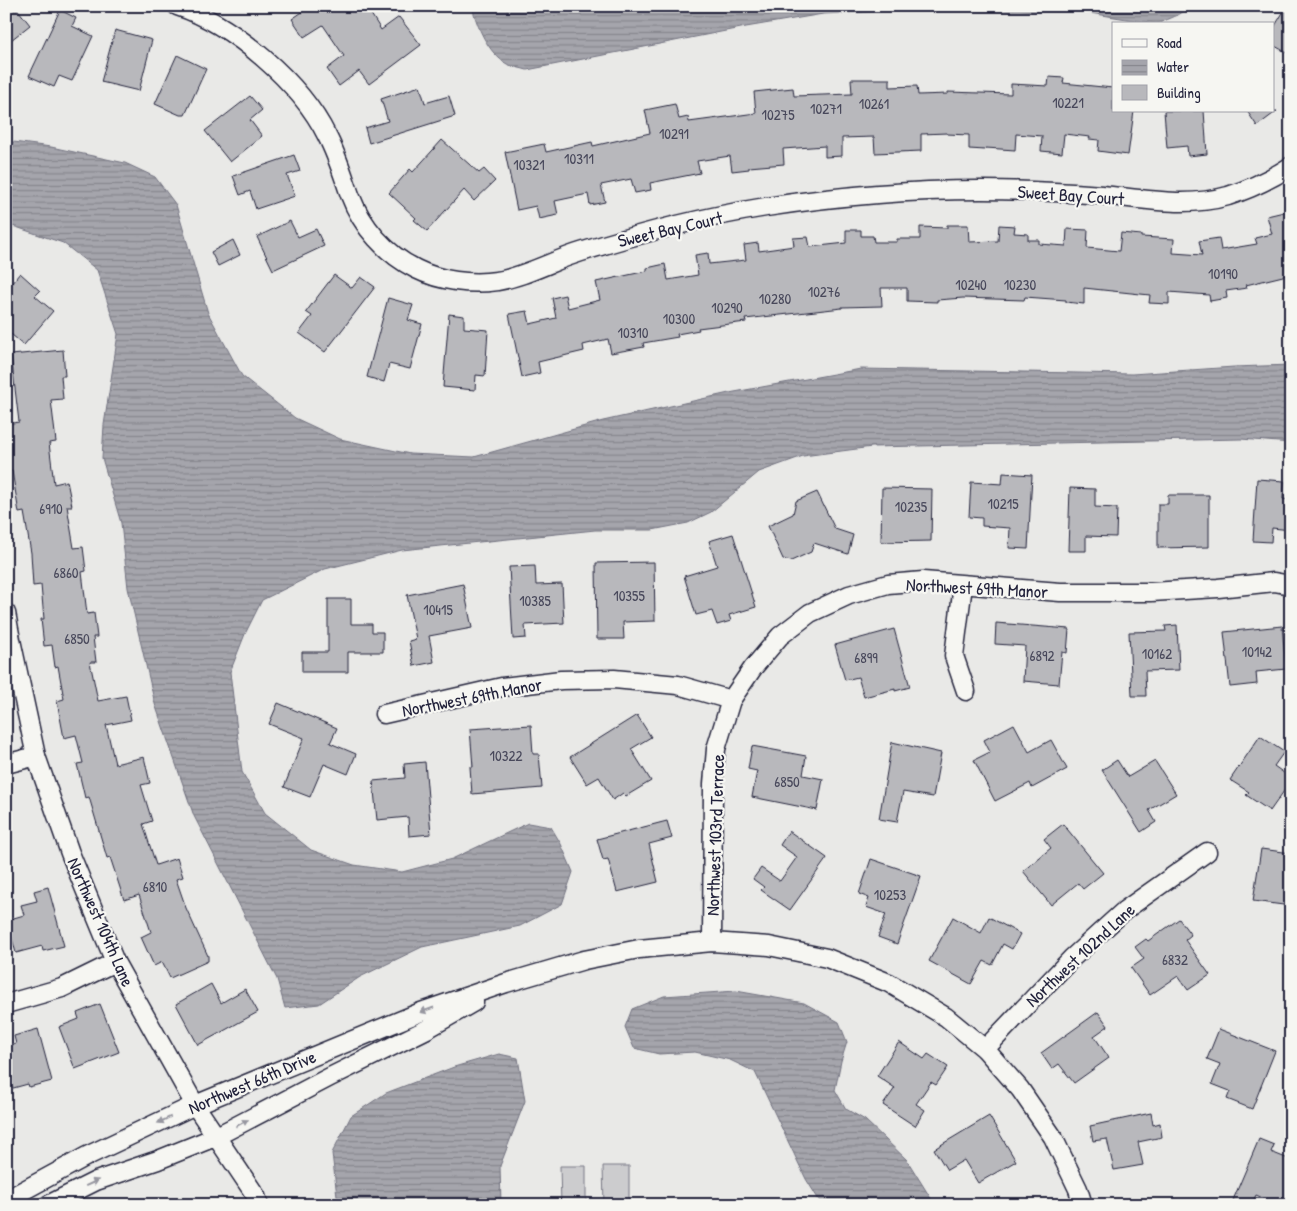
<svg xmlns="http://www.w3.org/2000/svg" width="1297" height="1211" font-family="'Patrick Hand',sans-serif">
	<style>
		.pitch { fill: #ccccce; stroke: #777784 }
		.water { fill: url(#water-rules); stroke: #71717f }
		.building { fill: #b8b8bc; stroke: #22223b }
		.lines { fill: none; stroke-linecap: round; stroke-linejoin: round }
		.minor-casing { stroke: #22223b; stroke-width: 21 }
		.minor { stroke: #f6f6f2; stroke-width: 18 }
		.oneway { fill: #9797a0 }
		.labels { text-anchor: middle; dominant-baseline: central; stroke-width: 4.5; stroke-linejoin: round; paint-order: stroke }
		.number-label { font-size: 15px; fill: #48485b }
		.street-label { font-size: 18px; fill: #22223b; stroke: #f6f6f2 }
	</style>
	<defs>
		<pattern id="water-rules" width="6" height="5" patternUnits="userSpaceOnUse" patternTransform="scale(1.25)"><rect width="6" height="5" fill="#a5a5ac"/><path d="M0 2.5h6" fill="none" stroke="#86868d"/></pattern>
	</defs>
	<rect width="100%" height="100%" fill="#e9e9e7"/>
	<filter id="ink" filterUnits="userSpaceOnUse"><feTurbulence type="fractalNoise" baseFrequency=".02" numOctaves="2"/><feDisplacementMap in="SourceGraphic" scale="10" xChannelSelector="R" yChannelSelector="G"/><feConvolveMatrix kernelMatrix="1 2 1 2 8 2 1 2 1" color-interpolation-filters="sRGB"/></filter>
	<g filter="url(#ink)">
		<!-- pitch -->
		<g class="pitch">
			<polygon points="560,1166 586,1166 586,1205 561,1205"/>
			<polygon points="603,1166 629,1166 629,1205 604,1205"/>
		</g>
		<!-- water -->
		<g class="water">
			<path d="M472 6H1192L1178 15 1157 24 1084 12 1020 10 884 11 823 14 746 27 527 70C521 68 513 67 507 64 488 53 477 27 472 6Z"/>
			<polygon points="6,141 51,147 125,163 155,177 176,205 208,313 242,376 295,418 340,439 410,454 474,457 603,421 729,393 861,369 1132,374 1234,367 1291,365 1291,443 1241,439 872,447 803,456 759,472 711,512 688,523 652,530 595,530 402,550 325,569 262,600 245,634 230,672 242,772 265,813 311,850 354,865 402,872 452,859 528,823 551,827 561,844 573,872 562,904 520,926 422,947 360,977 319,1004 285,1008 277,979 194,816 155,704 128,588 121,523 102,458 104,425 118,334 97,270 63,243 16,227 6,225"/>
			<polygon points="736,991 804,1003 839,1022 847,1042 841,1061 835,1090 846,1109 865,1120 907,1160 935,1205 822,1205 806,1179 755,1072 730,1060 695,1052 659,1054 634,1048 625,1027 632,1009 664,996"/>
			<polygon points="499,1054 518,1058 525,1101 500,1166 501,1205 338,1205 332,1153 351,1116 386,1093 454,1067"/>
		</g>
		<!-- building -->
		<g class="building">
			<polygon points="6,6 15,6 30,25 6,44"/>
			<polygon points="311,6 366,6 381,30 399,17 421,45 369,84 359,71 339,86 327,69 344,56 323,25 304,37 292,19"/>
			<polygon points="1287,6 1291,6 1291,55 1273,45 1273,29"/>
			<polygon points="60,10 76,18 72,26 93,36 72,81 59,76 54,87 29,76"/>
			<polygon points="115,30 152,40 139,91 101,82"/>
			<polygon points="177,55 206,69 185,115 180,115 155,104"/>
			<polygon points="1049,77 1064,78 1063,83 1113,88 1113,111 1134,111 1128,155 1098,151 1099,140 1089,139 1090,137 1064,134 1062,153 1041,151 1042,136 1016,134 1015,150 986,148 985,150 969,149 969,135 947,134 947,133 921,134 921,151 875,153 874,137 842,138 842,156 825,157 825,146 783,149 784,164 749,167 749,169 732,171 730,156 697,161 700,173 650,183 651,190 635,193 631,179 601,185 605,202 590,205 588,194 555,201 558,215 539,219 536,206 517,210 505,152 544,144 546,152 592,142 593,146 650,133 645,110 675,104 679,119 688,117 689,122 756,113 754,92 793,88 794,96 852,94 851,79 890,79 890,87 917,86 918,95 948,94 948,92 1011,94 1011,84 1048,86"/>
			<polygon points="420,86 425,103 449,96 455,116 369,143 365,128 388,121 381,99"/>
			<polygon points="250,96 262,110 250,120 262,136 230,162 205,131"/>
			<polygon points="1164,111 1204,111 1207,154 1188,156 1187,146 1167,148"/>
			<polygon points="1247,111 1277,111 1257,126"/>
			<polygon points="442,140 479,173 484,169 495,181 474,201 464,190 427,231 414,220 416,218 389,193 410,169 413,172"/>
			<polygon points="294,155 300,171 287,175 295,196 256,209 250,191 240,195 233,176"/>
			<polygon points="1288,211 1291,220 1291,274 1246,285 1247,288 1226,291 1227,298 1210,301 1209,295 1169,292 1169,304 1149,303 1150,295 1084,288 1084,304 1066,302 1066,300 1025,297 1024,300 963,298 937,300 937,302 907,301 907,288 881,288 882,306 842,307 842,308 745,319 746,322 698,328 699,330 677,334 678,337 643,343 644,347 611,353 608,339 583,345 584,351 538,362 540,373 522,377 509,314 527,311 530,324 556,318 552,298 565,295 568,308 600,300 596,282 647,271 647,268 665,264 668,280 698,275 695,255 708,253 709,264 746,260 744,245 758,243 759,251 794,246 793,238 808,237 810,247 846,243 846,230 861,230 861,236 873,236 874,242 897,242 897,239 920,239 920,227 947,228 947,225 968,225 969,242 998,241 999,225 1015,226 1014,233 1028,234 1028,240 1039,240 1039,244 1066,246 1067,229 1088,230 1087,248 1119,251 1121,233 1141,235 1141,237 1174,239 1173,253 1202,255 1199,241 1219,238 1221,250 1257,244 1255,238 1272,234 1267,216"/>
			<polygon points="290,221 298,237 316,229 324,246 273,270 257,237"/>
			<polygon points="233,240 240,255 218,266 211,252"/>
			<polygon points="20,273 40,291 35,296 53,311 24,345 6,330 6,290"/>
			<polygon points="334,275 352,288 361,277 375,287 325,352 299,333 312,316 306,312"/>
			<polygon points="388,298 413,305 408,320 422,324 410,369 389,364 384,382 367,377"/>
			<polygon points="449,314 464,316 464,328 488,330 485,376 476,375 475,390 443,387"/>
			<polygon points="63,350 65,376 61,376 63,399 51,400 56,442 49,443 54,484 67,481 72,506 67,506 74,548 83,547 86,571 82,572 87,614 94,613 97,637 93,637 96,662 90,662 98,701 126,696 131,720 106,725 115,764 144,757 150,783 141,785 152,821 143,824 156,865 177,858 183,877 176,879 186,908 208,956 208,961 170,978 162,962 154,966 141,937 151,932 139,895 124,900 110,857 107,858 89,797 85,798 77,764 83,763 76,735 64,738 57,701 64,699 58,666 55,667 52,645 44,646 41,619 44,619 41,585 33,586 31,553 24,512 19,513 12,471 9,471 6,452 6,424 19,422 11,355"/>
			<polygon points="1003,473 1032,475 1028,549 1009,548 1010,528 982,526 982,518 969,517 971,482 1002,484"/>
			<polygon points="1257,479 1284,481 1283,499 1291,500 1291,530 1272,528 1271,542 1253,541"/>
			<polygon points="882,488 932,489 931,541 881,542"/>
			<polygon points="1070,488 1095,489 1095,507 1117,508 1116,537 1086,536 1086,551 1068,551"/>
			<polygon points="817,492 835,529 853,535 848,554 814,543 811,552 791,561 783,559 768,526 793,514 796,501"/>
			<polygon points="1168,495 1209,495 1209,547 1158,548 1158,504 1168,504"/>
			<polygon points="733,534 756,607 729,615 731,621 717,625 712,611 696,615 684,576 717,566 709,541"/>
			<polygon points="654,562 655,621 623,622 624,639 597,639 596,563"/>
			<polygon points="535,566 536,585 562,584 564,623 525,625 526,638 513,639 509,567"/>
			<polygon points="463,584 472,628 429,636 434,662 414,666 409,641 416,639 407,595"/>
			<polygon points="328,599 351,599 351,624 372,624 372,632 383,632 383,652 348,652 348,672 302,672 302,652 328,652"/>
			<polygon points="996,623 1069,629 1067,653 1062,652 1059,684 1023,681 1025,646 995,644"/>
			<polygon points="1177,625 1179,670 1145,671 1146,696 1132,696 1129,632 1166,631 1165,626"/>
			<polygon points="1282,626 1286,669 1256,672 1257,684 1230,687 1224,632"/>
			<polygon points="894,629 910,687 895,691 895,689 864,697 858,677 845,680 835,645"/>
			<polygon points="278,703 337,728 330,743 356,754 348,774 324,764 310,797 284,787 304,738 269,724"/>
			<polygon points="637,715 651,737 631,749 651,781 626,796 623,793 613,800 599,777 587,784 570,757"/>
			<polygon points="1014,724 1029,752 1051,740 1067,769 1032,788 1030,783 995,801 974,760 990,752 984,740"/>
			<polygon points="531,725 533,754 539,754 542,788 472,794 470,767 473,767 470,729"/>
			<polygon points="1260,736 1284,752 1274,766 1291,778 1291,781 1270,811 1246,795 1249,792 1230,780"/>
			<polygon points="892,742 941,753 933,797 903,792 897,822 879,819"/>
			<polygon points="752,746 806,756 803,775 823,779 817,810 752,797 757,771 748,769"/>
			<polygon points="1117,760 1128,777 1155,761 1176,794 1149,810 1156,822 1141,832 1102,770"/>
			<polygon points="425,762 431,834 409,836 408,817 377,820 373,781 405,778 404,764"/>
			<polygon points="667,821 672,838 649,844 658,882 617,892 608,859 603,860 597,839"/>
			<polygon points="1063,824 1103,873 1083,889 1078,883 1051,905 1023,871 1051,848 1044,839"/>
			<polygon points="789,831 827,858 790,910 761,890 764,887 753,879 761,868 780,881 797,857 780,845"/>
			<polygon points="1261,849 1291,853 1291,906 1253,901"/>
			<polygon points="871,859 921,876 897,944 878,937 886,914 866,907 869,898 859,894"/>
			<polygon points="48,887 64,946 43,951 42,946 16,953 7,920 24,915 21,905 37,901 34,891"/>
			<polygon points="953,917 981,933 989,917 1020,934 1012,949 1003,944 992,965 984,961 971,984 929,961"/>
			<polygon points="1179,919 1191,935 1185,940 1210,975 1188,990 1178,976 1150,995 1131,968 1144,959 1135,947 1146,939 1148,941"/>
			<polygon points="211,984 221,1003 245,989 258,1012 198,1045 176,1004"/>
			<polygon points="100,1004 119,1052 75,1069 59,1027 79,1019 77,1013"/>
			<polygon points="1098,1012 1108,1026 1094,1036 1109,1058 1074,1083 1059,1064 1052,1069 1041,1053"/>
			<polygon points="38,1029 52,1081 29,1087 28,1084 6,1090 6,1046 16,1044 14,1036"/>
			<polygon points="1219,1029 1275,1051 1252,1109 1227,1099 1230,1091 1212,1084 1220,1064 1207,1059"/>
			<polygon points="899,1042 924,1059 928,1054 948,1067 936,1085 931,1082 916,1104 925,1110 915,1126 883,1105 895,1088 877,1076"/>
			<polygon points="1151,1113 1153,1125 1160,1123 1162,1137 1138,1142 1143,1165 1114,1170 1107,1139 1093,1141 1090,1126"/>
			<polygon points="989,1116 1016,1161 978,1183 964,1160 947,1170 934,1149"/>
			<polygon points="1259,1139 1274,1145 1271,1152 1291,1160 1291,1205 1279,1205 1256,1195 1251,1205 1244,1205 1233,1200"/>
		</g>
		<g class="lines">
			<defs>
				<g id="minor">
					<path d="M177 6C233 24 301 83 327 136 337 155 343 175 350 195 362 227 386 254 416 269 440 281 471 285 497 281 524 277 554 260 581 252 641 233 704 217 766 207 837 196 909 190 981 190 1021 190 1062 192 1102 195 1143 199 1187 208 1228 196 1250 189 1271 179 1291 166"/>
					<polyline points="963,585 954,656 966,691"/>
					<polyline points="6,613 11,640 36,756 70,853 115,962 195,1105 256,1196 259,1205"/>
					<polyline points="384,714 502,687 561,680 614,679 678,685 731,700 753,668 780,636 810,613 849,595 888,584 923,581 1060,592 1151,592 1218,588 1274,582 1291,585"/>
					<polyline points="6,764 36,756"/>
					<polyline points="712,942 713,784 716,749 731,700"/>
					<polyline points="6,1004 62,988 115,962"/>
					<polyline points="985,1049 1072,958 1125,910 1207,852"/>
					<polyline points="6,1200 87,1156 195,1105 421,1012 506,983 584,960 639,949 712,942 769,946 827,958 889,983 946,1017 985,1049 1020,1089 1053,1137 1078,1189 1083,1205"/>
					<polyline points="48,1205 96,1181 158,1160 215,1137 330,1077 427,1029 474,1002"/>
				</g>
			</defs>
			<!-- minor casing -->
			<use href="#minor" class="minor-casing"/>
			<!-- minor -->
			<use href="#minor" class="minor"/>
		</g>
		<!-- one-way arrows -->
		<defs><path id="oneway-solid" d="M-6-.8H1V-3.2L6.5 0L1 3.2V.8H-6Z" transform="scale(1.25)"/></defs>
		<g class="oneway">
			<use href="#oneway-solid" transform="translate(427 1010) rotate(161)"/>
			<use href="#oneway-solid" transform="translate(164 1120) rotate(154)"/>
			<use href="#oneway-solid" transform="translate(242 1123) rotate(-28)"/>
			<use href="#oneway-solid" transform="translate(92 1183) rotate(-25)"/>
		</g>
	</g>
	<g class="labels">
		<!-- number labels -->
		<g class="number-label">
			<text x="1068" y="102">10221</text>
			<text x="874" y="103">10261</text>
			<text x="826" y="108">10271</text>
			<text x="778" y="114">10275</text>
			<text x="674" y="133">10291</text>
			<text x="579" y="158">10311</text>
			<text x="529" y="164">10321</text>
			<text x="1223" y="273">10190</text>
			<text x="971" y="284">10240</text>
			<text x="1020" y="284">10230</text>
			<text x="824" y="291">10276</text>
			<text x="775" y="298">10280</text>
			<text x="727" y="307">10290</text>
			<text x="679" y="318">10300</text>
			<text x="633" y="332">10310</text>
			<text x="1003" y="503">10215</text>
			<text x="911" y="506">10235</text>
			<text x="51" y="508">6910</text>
			<text x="66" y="572">6860</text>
			<text x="629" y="595">10355</text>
			<text x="535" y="600">10385</text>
			<text x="438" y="609">10415</text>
			<text x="77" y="638">6850</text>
			<text x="1257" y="651">10142</text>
			<text x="1157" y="653">10162</text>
			<text x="1042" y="655">6892</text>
			<text x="866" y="657">6899</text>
			<text x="506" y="755">10322</text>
			<text x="787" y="781">6850</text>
			<text x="155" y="886">6810</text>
			<text x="890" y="894">10253</text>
			<text x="1175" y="959">6832</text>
		</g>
		<!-- street labels -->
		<g class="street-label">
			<text transform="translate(1071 195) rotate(4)">Sweet Bay Court</text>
			<text transform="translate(670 229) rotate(-13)">Sweet Bay Court</text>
			<text transform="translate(977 588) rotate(3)">Northwest 69th Manor</text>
			<text transform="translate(472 697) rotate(-11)">Northwest 69th Manor</text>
			<text transform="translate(715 835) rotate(-88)">Northwest 103rd Terrace</text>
			<text transform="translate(101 922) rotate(66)">Northwest 104th Lane</text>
			<text transform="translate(1080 955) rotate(-43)">Northwest 102nd Lane</text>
			<text transform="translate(252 1082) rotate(-23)">Northwest 66th Drive</text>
		</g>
	</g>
	<!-- margin -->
	<rect width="1297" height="1211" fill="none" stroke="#f6f6f2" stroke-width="25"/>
	<rect x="12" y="12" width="1272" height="1186" fill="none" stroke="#22223b" stroke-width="2" filter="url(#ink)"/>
	<!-- legend -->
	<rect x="1112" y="22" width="162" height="90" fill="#f6f6f2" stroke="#a1a1a9"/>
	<rect x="1122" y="39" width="25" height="8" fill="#f6f6f2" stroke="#a1a1a9"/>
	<text x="1157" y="48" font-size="15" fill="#22223b">Road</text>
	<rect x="1122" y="60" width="25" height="15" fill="url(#water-rules)" stroke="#a1a1a9"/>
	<text x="1157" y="72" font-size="15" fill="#22223b">Water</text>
	<rect x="1122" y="85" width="25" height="15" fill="#b8b8bc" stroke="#a1a1a9"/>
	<text x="1157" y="98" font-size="15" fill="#22223b">Building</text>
</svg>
